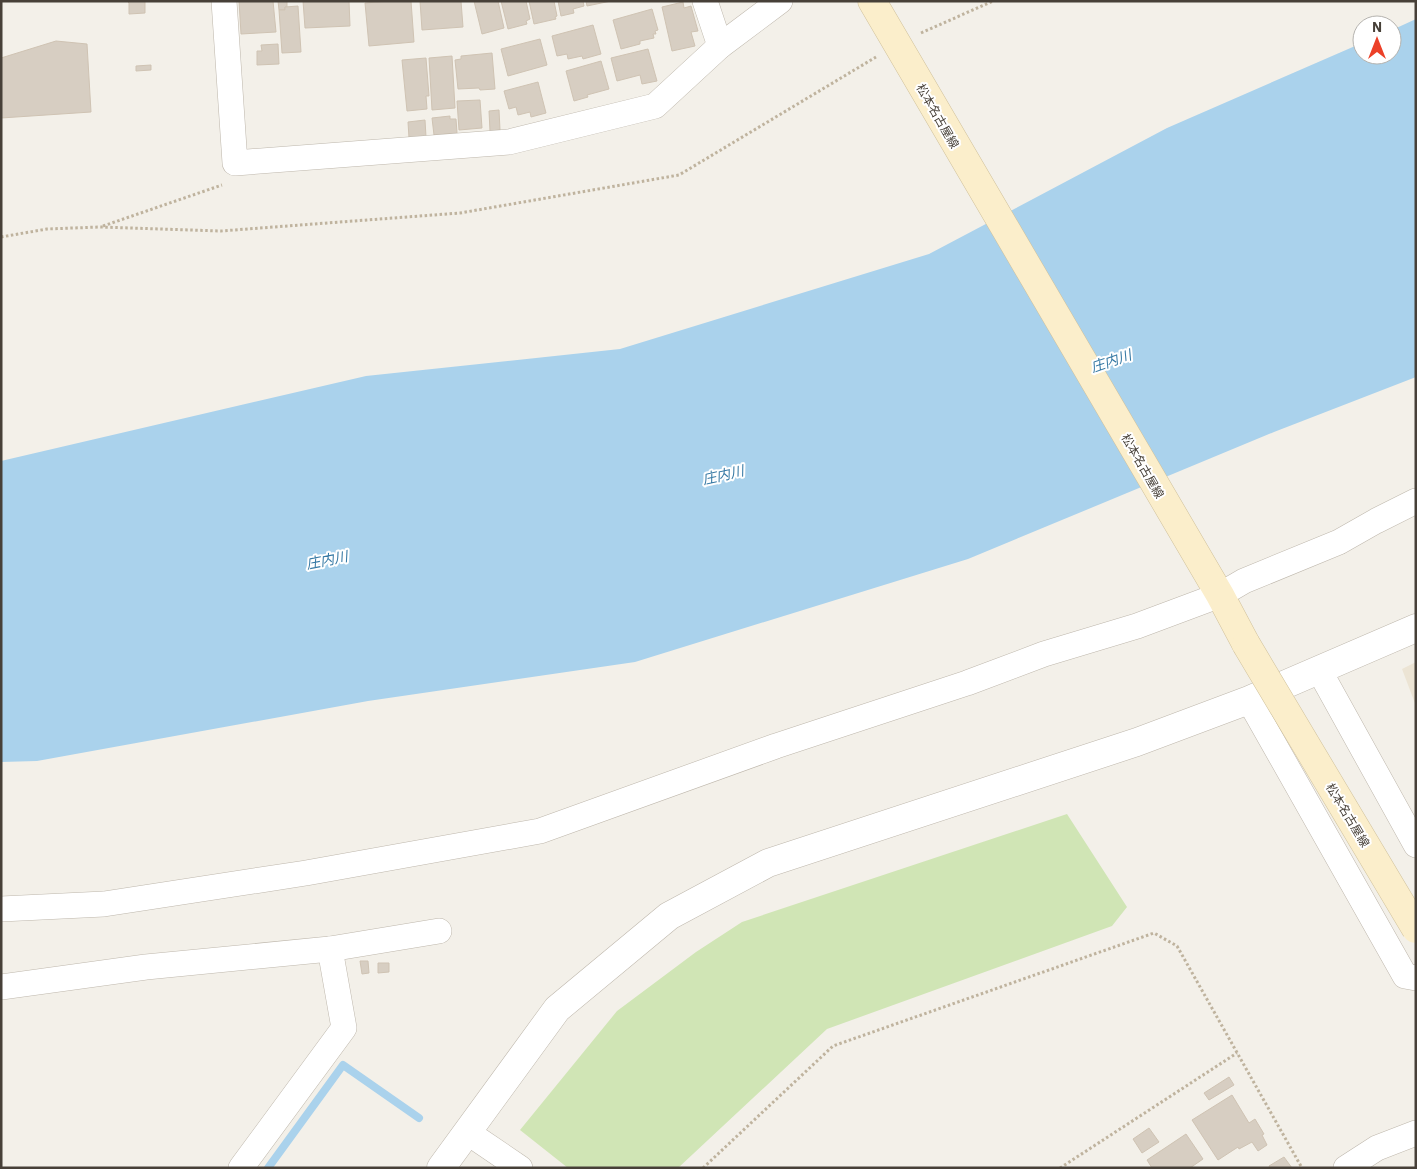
<svg xmlns="http://www.w3.org/2000/svg" width="1417" height="1169" font-family="'IBM Plex Sans','Noto Sans JP',sans-serif">
	<style>
		.education { fill: #ece4d4 }
		.green { fill: #d0e5b5 }
		.water { fill: #aad2ec }
		.lines { fill: none; stroke-linecap: round; stroke-linejoin: round }
		.stream { stroke: #aad2ec; stroke-width: 8 }
		.building { fill: #d7cec2; stroke: #cfc3b3 }
		.minor-casing { stroke: #beb7ac; stroke-width: 26 }
		.tertiary-casing { stroke: #beb7ac; stroke-width: 29 }
		.secondary-casing { stroke: #d0c19b; stroke-width: 29 }
		.path { stroke: #bfb39e; stroke-width: 3; stroke-dasharray: 2.5 2.5; stroke-linecap: butt }
		.minor { stroke: #fff; stroke-width: 25 }
		.tertiary { stroke: #fff; stroke-width: 28 }
		.secondary { stroke: #fbeecb; stroke-width: 28 }
		.secondary-bridge-casing { stroke: #d0c19b; stroke-width: 29; stroke-linecap: butt }
		.secondary-bridge { stroke: #fbeecb; stroke-width: 28 }
		.labels { text-anchor: middle; dominant-baseline: central; stroke-width: 4; stroke-linejoin: round; paint-order: stroke }
		.street-label { font-size: 12px; fill: #474038; stroke: #fff }
		.water-label { font-size: 14px; font-style: italic; fill: #3679a4; stroke: #fff }
	</style>
	<rect width="100%" height="100%" fill="#f3f0e9"/>
	<!-- education -->
	<polygon class="education" points="1416,662 1416,706 1402,669"/>
	<!-- green -->
	<polygon class="green" points="1067,814 1127,907 1112,926 827,1029 678,1168 568,1168 520,1130 617,1011 696,952 742,922"/>
	<!-- water -->
	<polygon class="water" points="1416,19 1416,377 1274,432 968,559 635,662 368,701 37,761 1,762 1,461 366,376 620,349 929,254 1167,128 1362,43 1362,55 1392,55 1392,30"/>
	<g class="lines">
		<!-- stream -->
		<polyline class="stream" points="268,1168 343,1065 419,1118"/>
	</g>
	<!-- building -->
	<g class="building">
		<polygon points="114,1 145,1 145,13 129,14 129,3 127,1"/>
		<polygon points="239,1 273,1 276,32 241,34"/>
		<polygon points="278,1 287,1 287,7 285,7 285,10 279,10"/>
		<polygon points="303,1 349,1 350,26 305,28"/>
		<polygon points="389,1 411,1 414,42 369,46 365,3"/>
		<polygon points="420,1 461,1 463,27 422,30"/>
		<polygon points="474,1 498,1 504,28 482,34"/>
		<polygon points="501,1 526,1 530,19 526,21 527,24 508,29"/>
		<polygon points="529,1 554,1 557,16 555,17 556,19 534,24"/>
		<polygon points="558,1 583,1 584,6 573,9 574,13 561,16"/>
		<polygon points="586,1 611,1 587,6"/>
		<polygon points="683,2 684,8 691,6 698,31 691,32 695,46 672,51 662,7"/>
		<polygon points="298,6 301,52 282,53 279,10 285,10 285,7"/>
		<polygon points="652,9 658,30 655,31 656,34 653,34 654,38 640,41 640,44 621,49 613,20"/>
		<polygon points="593,25 601,54 583,59 582,56 568,59 567,54 557,56 552,36"/>
		<polygon points="540,39 547,65 508,76 501,49"/>
		<polygon points="56,41 87,44 91,112 1,118 1,58"/>
		<polygon points="278,44 279,64 257,65 257,51 262,51 261,45"/>
		<polygon points="648,49 657,81 642,84 640,75 617,81 611,58"/>
		<polygon points="492,53 495,89 480,90 479,88 458,89 455,60 461,59 461,56"/>
		<polygon points="452,56 455,108 432,110 429,58"/>
		<polygon points="426,58 429,96 426,96 427,109 407,111 402,60"/>
		<polygon points="601,61 609,89 587,95 588,97 574,101 566,71"/>
		<polygon points="151,65 151,70 136,71 136,66"/>
		<polygon points="538,82 546,113 531,117 530,112 518,115 516,107 509,109 504,91"/>
		<polygon points="480,100 482,128 459,130 457,101"/>
		<polygon points="499,110 500,130 490,131 489,111"/>
		<polygon points="450,116 450,119 456,119 457,133 434,135 432,118"/>
		<polygon points="425,120 426,137 409,138 408,122"/>
		<polygon points="360,961 368,961 369,973 362,974"/>
		<polygon points="378,963 389,963 389,972 378,973"/>
		<polygon points="1229,1077 1234,1085 1209,1100 1204,1093"/>
		<polygon points="1232,1095 1249,1123 1255,1119 1264,1134 1262,1135 1267,1145 1258,1151 1252,1142 1239,1149 1238,1147 1218,1160 1192,1120"/>
		<polygon points="1149,1128 1159,1142 1142,1153 1133,1139"/>
		<polygon points="1186,1134 1203,1159 1190,1168 1152,1168 1147,1160"/>
		<polygon points="1284,1157 1292,1168 1270,1168 1269,1166"/>
	</g>
	<g class="lines">
		<defs>
			<g id="minor">
				<polyline points="224,1 235,163 509,142 655,106 720,46 780,1"/>
				<polyline points="705,1 720,46"/>
				<polyline points="1319,670 1416,845"/>
				<polyline points="1249,700 1405,976 1416,978"/>
				<polyline points="1,909 104,904 306,873 540,831 776,746 967,683 1044,654 1137,626 1220,595 1244,581 1339,542 1376,521 1416,501"/>
				<polyline points="1,987 146,967 330,949 439,931"/>
				<polyline points="467,1132 520,1168"/>
				<polyline points="241,1168 344,1028 330,949"/>
				<polyline points="1346,1168 1377,1148 1416,1133"/>
			</g>
			<polyline id="tertiary" points="441,1168 557,1009 669,916 768,863 1137,742 1249,700 1416,628"/>
			<polyline id="secondary" points="872,1 1220,595 1246,644"/>
		</defs>
		<!-- minor casing -->
		<use href="#minor" class="minor-casing"/>
		<!-- tertiary casing -->
		<use href="#tertiary" class="tertiary-casing"/>
		<!-- secondary casing -->
		<use href="#secondary" class="secondary-casing"/>
		<!-- path -->
		<g class="path">
			<polyline points="921,33 993,1"/>
			<polyline points="103,226 222,185"/>
			<polyline points="1,237 47,229 100,227 221,231 460,213 679,175 876,57"/>
			<polyline points="703,1168 833,1046 1154,933 1177,946 1302,1168"/>
			<polyline points="1060,1168 1237,1053"/>
		</g>
		<!-- minor -->
		<use href="#minor" class="minor"/>
		<!-- tertiary -->
		<use href="#tertiary" class="tertiary"/>
		<!-- secondary -->
		<use href="#secondary" class="secondary"/>
		<defs>
			<polyline id="secondary-bridge" points="1246,644 1416,929"/>
		</defs>
		<!-- secondary-bridge casing -->
		<use href="#secondary-bridge" class="secondary-bridge-casing"/>
		<!-- secondary-bridge -->
		<use href="#secondary-bridge" class="secondary-bridge"/>
	</g>
	<g class="labels">
		<!-- street labels -->
		<g class="street-label">
			<text transform="translate(938 116) rotate(60)">松本名古屋線</text>
			<text transform="translate(1143 466) rotate(60)">松本名古屋線</text>
			<text transform="translate(1348 815) rotate(59)">松本名古屋線</text>
		</g>
		<!-- water labels -->
		<g class="water-label">
			<text transform="translate(1111 361) rotate(-19)">庄内川</text>
			<text transform="translate(723 475) rotate(-13)">庄内川</text>
			<text transform="translate(327 560) rotate(-11)">庄内川</text>
		</g>
	</g>
	<!-- border -->
	<rect width="1417" height="1169" fill="none" stroke="#474038" stroke-width="5"/>
	<!-- north arrow -->
	<g transform="translate(1377 40)"><circle r="24" fill="#ffffff" stroke="#b5b3af"/>
	<path d="M0-4L9 19L0 12L-9 19Z" fill="#ec4028"/>
	<text y="-8" font-size="14" font-weight="bold" text-anchor="middle" fill="#474038">N</text>
	</g>
</svg>
